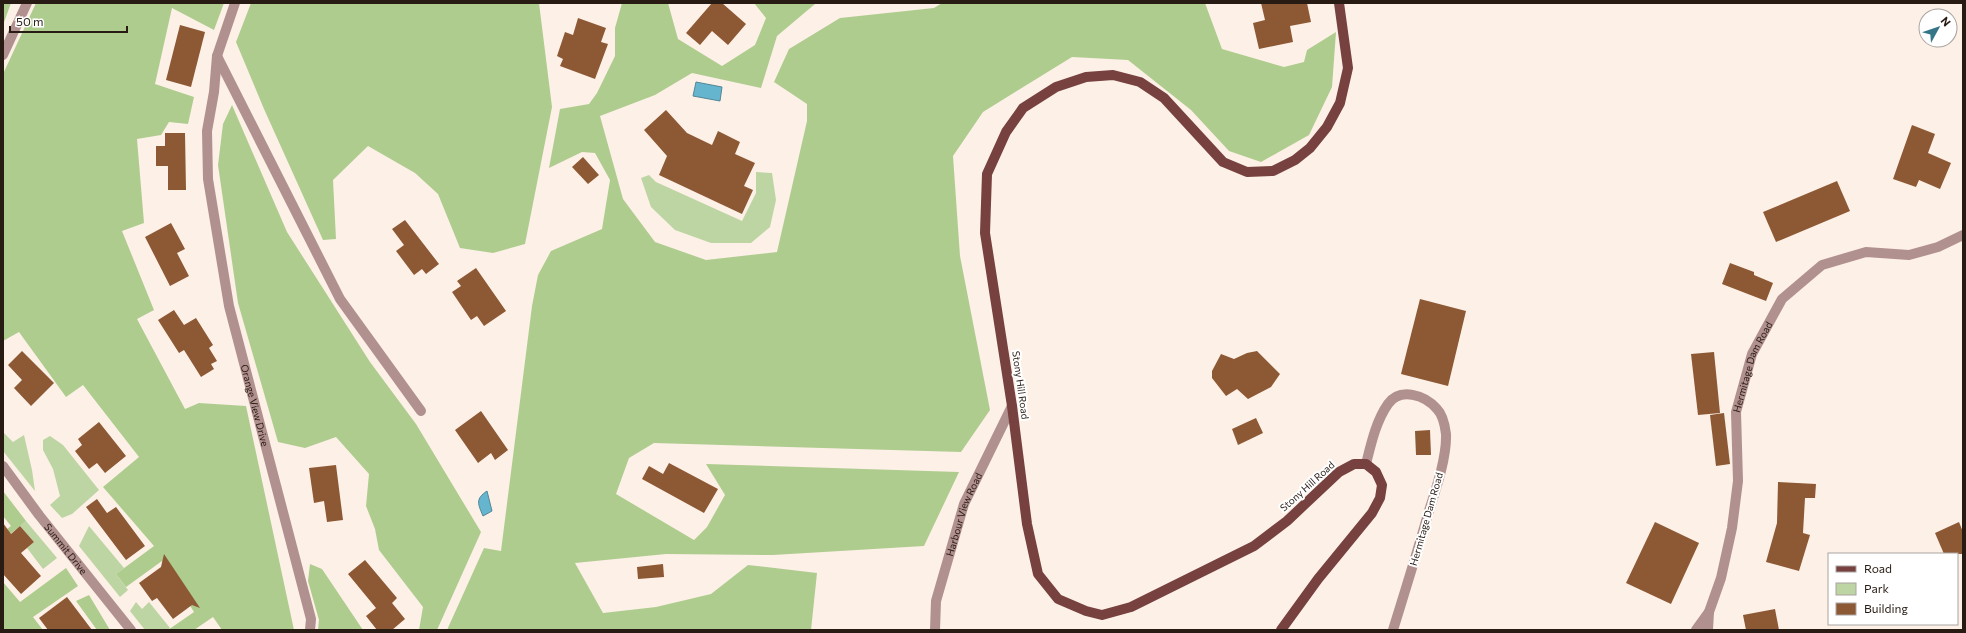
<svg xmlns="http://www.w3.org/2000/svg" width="1966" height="633" font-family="Commissioner,sans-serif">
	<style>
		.green { fill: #bdd5a2 }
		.forest { fill: #afcc8f }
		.water { fill: #65b5cf; stroke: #528797 }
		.building { fill: #8d5834 }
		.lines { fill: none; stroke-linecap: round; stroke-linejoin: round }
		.street { stroke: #b1918f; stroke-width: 10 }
		.primary { stroke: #76413f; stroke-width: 10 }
		.labels { text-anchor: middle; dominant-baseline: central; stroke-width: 4; stroke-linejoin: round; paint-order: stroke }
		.street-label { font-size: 10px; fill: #271b14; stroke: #fff }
	</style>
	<rect width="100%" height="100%" fill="#fdf0e7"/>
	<!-- green -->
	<g class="green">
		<polygon points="756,172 772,173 776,200 770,227 751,243 711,243 675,230 651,207 641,178 649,175 656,182 742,221 756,193"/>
		<polygon points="3,432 13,442 24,435 32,470 35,491 3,451"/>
		<polygon points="50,436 63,445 99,490 72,514 62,518 50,505 60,496 53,469 43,450 43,440"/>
		<polygon points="26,521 57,558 43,569 27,548 34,542 20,526"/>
		<polygon points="89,526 124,568 116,574 128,590 120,597 79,546"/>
		<polygon points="136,602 142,609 149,602 170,628 168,630 145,630 130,611"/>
	</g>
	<!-- forest -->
	<g class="forest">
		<polygon points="3,3 11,3 3,25"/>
		<polygon points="36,3 224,3 214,30 172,8 155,84 194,97 188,124 169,122 161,135 137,139 144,223 122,231 154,310 137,319 185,409 199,403 246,406 294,630 222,630 213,617 194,630 168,630 194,612 162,561 126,587 116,574 154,546 103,487 139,457 83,385 66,397 19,332 3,341 3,74"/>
		<polygon points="251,3 539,3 552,107 525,244 493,253 460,248 438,194 415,173 368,146 333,180 336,239 323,240 264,109 236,42"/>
		<polygon points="622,3 668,3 678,39 722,66 755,45 766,18 754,3 813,3 815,4 777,36 761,88 692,73 655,95 600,116 623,199 655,242 706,260 777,252 807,121 807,104 774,82 789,49 840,18 934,8 942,3 1205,3 1222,49 1284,67 1304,62 1307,50 1336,32 1332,87 1309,135 1261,162 1229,151 1191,110 1128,60 1072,57 983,112 953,156 960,256 990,410 961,452 654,443 629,458 616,494 694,540 707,527 725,495 706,464 959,472 924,546 773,555 666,554 575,563 603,613 656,607 711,594 748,565 817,573 811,630 447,630 484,548 501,551 532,306 538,275 551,251 602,229 610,180 595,153 582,152 549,168 560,109 589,104 597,93 615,56 615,28"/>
		<polygon points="232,105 287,232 370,362 416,424 481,532 437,630 419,630 423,607 379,550 375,529 366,506 369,474 336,437 305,448 278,442 238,303 218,165 223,124"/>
		<polygon points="3,491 26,521 3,540 3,532 11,526 3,516"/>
		<polygon points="310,564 322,569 363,630 318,630 319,620 308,581"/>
		<polygon points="66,568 78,586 33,617 43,630 3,630 3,582 20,602"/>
		<polygon points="89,595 110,630 97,630 76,601"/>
	</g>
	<!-- water -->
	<g class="water">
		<polygon points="696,82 722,87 720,101 693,96"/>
		<path d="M487 491 492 511 483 516C478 504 475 499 487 491Z"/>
	</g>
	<!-- building -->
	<g class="building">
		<polygon points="712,3 722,3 746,24 728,45 712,31 700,45 686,33"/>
		<polygon points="1261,3 1307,3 1311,22 1290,26 1293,42 1259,49 1253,23 1265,20"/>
		<polygon points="578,18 606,28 601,42 608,44 595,79 560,66 563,59 557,56 565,32 573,35"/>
		<polygon points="180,25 205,32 191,87 166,80"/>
		<polygon points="666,110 687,133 712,145 718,131 740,142 735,154 755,163 744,186 753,190 742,214 659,175 667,156 644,130"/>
		<polygon points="1912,125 1935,134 1928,153 1951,163 1940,189 1919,180 1916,187 1893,179"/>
		<polygon points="165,133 185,133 186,190 168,190 168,166 156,166 156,146 165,146"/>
		<polygon points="583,157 599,175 588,184 572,167"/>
		<polygon points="1837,181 1850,211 1776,242 1763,212"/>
		<polygon points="405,220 439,264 426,274 422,269 414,275 396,251 404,245 392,229"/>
		<polygon points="171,223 185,249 177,253 189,276 170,286 145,237"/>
		<polygon points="1730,263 1754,272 1754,275 1773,283 1766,301 1722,284"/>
		<polygon points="476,268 506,311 484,326 477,316 471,320 452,292 461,286 457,281"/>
		<polygon points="1420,299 1466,311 1448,386 1401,374"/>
		<polygon points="174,310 184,325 196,318 213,345 209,348 217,361 211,364 214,369 201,377 184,350 179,353 158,320"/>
		<polygon points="22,351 54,383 31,406 14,388 22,380 8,365"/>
		<polygon points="1257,351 1280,374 1271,387 1248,399 1237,389 1226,396 1212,378 1212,371 1221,354 1234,359 1247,353"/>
		<polygon points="1714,352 1720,413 1698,415 1691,354"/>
		<polygon points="481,411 508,450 495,460 491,453 478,463 455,430"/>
		<polygon points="1724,413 1730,464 1716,466 1710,415"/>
		<polygon points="1256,418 1263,433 1238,445 1232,429"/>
		<polygon points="99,422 126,456 105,473 97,463 89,469 75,451 82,445 78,439"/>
		<polygon points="1430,430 1431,455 1416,455 1415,431"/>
		<polygon points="669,463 718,489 704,513 642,479 649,466 663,474"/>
		<polygon points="336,465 343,520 327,522 324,501 314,503 309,468"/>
		<polygon points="1778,482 1816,484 1815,498 1805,498 1803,533 1810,535 1799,571 1766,562 1777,523"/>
		<polygon points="97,499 107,513 116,507 145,546 126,560 86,507"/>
		<polygon points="1655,522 1699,543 1671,604 1626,583"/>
		<polygon points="1959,522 1963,532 1963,554 1944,554 1935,533"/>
		<polygon points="3,523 11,534 20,526 34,542 21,553 41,576 21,594 3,574"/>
		<polygon points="164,554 200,608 192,605 173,619 157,598 152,601 139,583 161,567"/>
		<polygon points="365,560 397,598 392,603 405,619 392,630 377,630 366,616 376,608 348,574"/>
		<polygon points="663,564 664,577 638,579 637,567"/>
		<polygon points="67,597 92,630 48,630 39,618"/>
		<polygon points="1775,609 1779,630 1746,630 1743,615"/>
	</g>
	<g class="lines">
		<!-- street -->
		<g class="street">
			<path id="s1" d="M235 3 217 56 214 92 207 131 208 179 229 306 311 619 310 630"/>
			<polyline points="3,55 27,3"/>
			<polyline points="217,56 340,299 421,411"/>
			<path d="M1366 464C1371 444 1376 421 1388 404 1400 387 1425 395 1437 409 1443 415 1445 426 1446 434 1447 458 1435 492 1428 514 1417 553 1405 591 1393 630"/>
			<path id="s2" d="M3 466 39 515 131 630"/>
			<path id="s3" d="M935 630 936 601 964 504 1012 406"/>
			<path id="s4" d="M1696 630 1709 612 1721 578 1732 528 1738 481 1736 412 1752 354 1782 299 1822 265 1866 252 1909 255 1938 247 1963 235"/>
			<polyline points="1708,630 1709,612"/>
		</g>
		<!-- primary -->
		<polyline class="primary" points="1281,630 1318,579 1372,513 1380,498 1382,485 1376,472 1366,464 1354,464 1339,472 1287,521 1254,546 1131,607 1102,615 1086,611 1058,599 1038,574 1027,524 1012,406 985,233 987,174 1006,132 1023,108 1056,87 1086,77 1113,75 1140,82 1164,98 1223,162 1247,172 1273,171 1295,160 1310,148 1327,127 1340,103 1348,68 1339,3"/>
	</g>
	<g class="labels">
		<!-- street labels -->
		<g class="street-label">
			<text stroke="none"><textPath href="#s4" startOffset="274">Hermitage Dam Road</textPath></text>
			<text transform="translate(1021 385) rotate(82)">Stony Hill Road</text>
			<text stroke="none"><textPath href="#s1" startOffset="411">Orange View Drive</textPath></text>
			<text transform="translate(1307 486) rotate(-42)">Stony Hill Road</text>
			<text stroke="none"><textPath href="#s3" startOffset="120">Harbour View Road</textPath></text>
			<text transform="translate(1426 519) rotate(-74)">Hermitage Dam Road</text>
			<text stroke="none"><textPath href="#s2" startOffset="104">Summit Drive</textPath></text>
		</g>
	</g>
	<!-- border -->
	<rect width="1966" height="633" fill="none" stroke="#271b14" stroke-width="8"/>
	<!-- legend -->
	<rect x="1828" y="553" width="130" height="72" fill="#ffffff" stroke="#a9a4a1"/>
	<rect x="1836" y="566" width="20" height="6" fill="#76413f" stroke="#a9a4a1"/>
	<text x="1864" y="573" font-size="12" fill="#271b14">Road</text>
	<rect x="1836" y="583" width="20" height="12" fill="#bdd5a2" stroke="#a9a4a1"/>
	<text x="1864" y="593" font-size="12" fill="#271b14">Park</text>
	<rect x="1836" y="603" width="20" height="12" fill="#8d5834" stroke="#a9a4a1"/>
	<text x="1864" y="613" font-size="12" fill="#271b14">Building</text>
	<!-- north arrow -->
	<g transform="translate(1938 28) rotate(50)"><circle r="19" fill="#ffffff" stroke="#a9a4a1"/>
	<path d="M0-3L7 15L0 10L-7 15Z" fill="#347688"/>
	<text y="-6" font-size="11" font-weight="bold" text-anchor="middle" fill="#271b14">N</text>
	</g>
	<!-- scale -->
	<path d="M10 26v6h117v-6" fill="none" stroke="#271b14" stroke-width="2"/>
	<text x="16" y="26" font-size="12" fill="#271b14" stroke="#ffffff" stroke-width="3" paint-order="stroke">50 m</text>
</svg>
